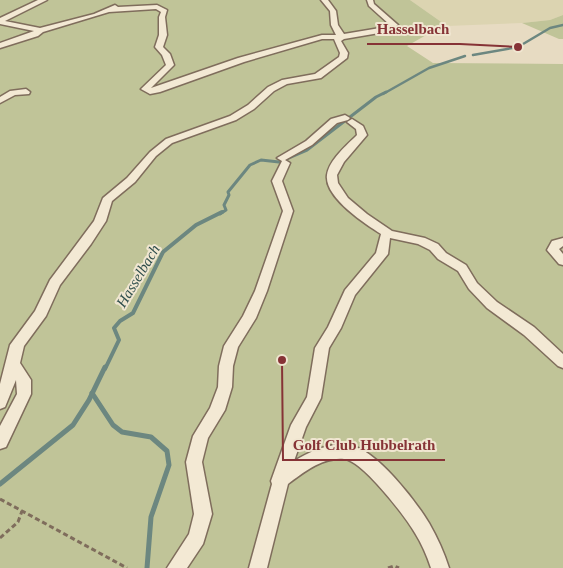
<svg xmlns="http://www.w3.org/2000/svg" width="563" height="568" font-family="'Times New Roman',serif">
	<style>
		.farmland { fill: #dcd4b1 }
		.green { fill: #c0c498 }
		.lines { fill: none; stroke-linecap: round; stroke-linejoin: round }
		.stream-far3 { stroke: #6c8780; stroke-width: 2.5 }
		.stream-far2 { stroke: #6c8780; stroke-width: 3 }
		.stream-far1 { stroke: #6c8780; stroke-width: 4 }
		.stream { stroke: #6c8780; stroke-width: 5 }
		.minor-casing { stroke: #7f6d5c; stroke-width: 3 }
		.path { stroke: #7f6d5c; stroke-width: 3; stroke-dasharray: 5 3; stroke-linecap: butt }
		.minor { fill: #f3e9d4; fill-rule: evenodd }
		.labels { text-anchor: middle; dominant-baseline: central; stroke-width: 4; stroke-linejoin: round; paint-order: stroke }
		.water-label { font-size: 15px; font-style: italic; fill: #2f4e4c; stroke: #f0e6d1 }
		.leader { fill: none; stroke: #863336; stroke-width: 2 }
		.callout-dot { fill: #863336; stroke: #f0e6d1; stroke-width: 2 }
		.callout-label { font-size: 15px; text-anchor: middle; font-weight: bold; fill: #863336; stroke: #f0e6d1; stroke-width: 4; stroke-linejoin: round; paint-order: stroke }
	</style>
	<rect width="100%" height="100%" fill="#e7dbc2"/>
	<!-- farmland -->
	<polygon class="farmland" points="410,0 563,0 563,15 550,20 522,23 447,26"/>
	<!-- green -->
	<g class="green">
		<polygon points="0,0 410,0 447,26 435,30 407,46 433,63 563,64 563,568 0,568"/>
		<polygon points="563,15 563,39 559,39 522,23 550,20"/>
	</g>
	<g class="lines">
		<!-- stream-far3 -->
		<g class="stream-far3">
			<polyline points="473,55 518,47 550,28 563,25"/>
			<polyline points="383,94 429,68 465,56"/>
		</g>
		<!-- stream-far2 -->
		<polyline class="stream-far2" points="220,214 226,210 224,205 229,195 228,192 250,165 261,160 279,162 307,150 376,97 386,92"/>
		<!-- stream-far1 -->
		<polyline class="stream-far1" points="105,369 119,340 114,328 120,321 133,313 163,252 196,225 222,212"/>
		<!-- stream -->
		<g class="stream">
			<polyline points="92,393 113,425 122,432 151,437 167,451 169,465 151,517 147,568"/>
			<polyline points="0,484 73,425 89,400 105,367"/>
		</g>
		<defs>
			<g id="minor">
				<polygon points="38,0 47,0 5,21 40,28 94,14 115,5 118,7 157,5 167,10 165,17 167,35 163,47 170,54 174,65 151,88 238,58 322,35 336,35 331,25 330,11 321,0 328,0 336,11 338,25 344,34 380,28 389,24 369,6 367,0 373,0 374,4 398,25 385,32 344,39 341,41 348,53 347,58 321,78 287,84 274,91 254,109 236,120 172,143 156,156 135,182 112,201 106,221 91,244 60,285 46,316 24,346 20,363 31,380 31,394 6,447 0,449 0,426 17,394 16,380 5,407 0,409 0,384 10,345 35,311 50,280 94,221 103,198 127,178 150,152 166,139 230,116 248,105 268,87 282,80 315,74 339,57 340,53 334,39 322,39 244,62 160,92 150,94 141,89 166,65 162,55 155,47 159,35 159,17 161,12 156,9 109,12 43,32 38,36 0,48 0,43 34,31 0,24 0,18"/>
				<polygon points="26,89 30,92 29,94 15,95 0,103 0,97 10,91"/>
				<polygon points="345,115 350,118 348,120 337,123 312,145 285,160 290,163 282,181 293,211 267,291 256,318 238,347 233,366 232,387 225,410 208,438 202,462 212,514 203,544 187,568 167,568 189,534 194,514 186,462 193,436 210,408 218,387 219,366 224,346 243,316 255,291 283,211 272,181 282,161 277,158 306,141 331,119"/>
				<path d="M352 119 363 126 367 135 344 162 337 175 338 183 348 198 367 214 392 231 425 238 438 244 446 253 466 265 477 283 497 302 534 327 563 354V368L558 366 524 335 487 308 469 289 458 271 438 259 430 250 418 244 390 238 388 254 355 295 341 328 329 348 321 398 306 427 294 461C311 451 332 441 352 446 377 451 415 500 429 523 437 537 444 552 449 568H431C427 556 422 544 415 533 405 516 362 460 344 459 323 457 304 472 288 484L267 568H249L272 484 271 481 291 425 307 397 315 348 328 327 345 290 376 253 381 234C365 224 324 197 327 175 329 160 347 145 357 135L356 129 347 122Z"/>
				<polygon points="563,238 563,246 559,249 563,254 563,265 559,264 547,250 552,241"/>
			</g>
		</defs>
		<!-- minor casing -->
		<use href="#minor" class="minor-casing"/>
		<!-- path -->
		<g class="path">
			<polyline points="0,499 127,568"/>
			<polyline points="0,538 18,522 22,511"/>
			<polyline points="388,568 394,566 399,568"/>
		</g>
		<!-- minor -->
		<use href="#minor" class="minor"/>
	</g>
	<g class="labels">
		<!-- water labels -->
		<g class="water-label">
			<text transform="translate(138 276) rotate(-59)">Hasselbach</text>
		</g>
	</g>
	<!-- callouts -->
	<path class="leader" d="M518 47L460 44H367M282 360L283 460H445"/>
	<g class="callout-dot">
		<circle cx="518" cy="47" r="5"/>
		<circle cx="282" cy="360" r="5"/>
	</g>
	<g class="callout-label">
		<text x="413" y="34">Hasselbach</text>
		<text x="364" y="450">Golf Club Hubbelrath</text>
	</g>
</svg>
